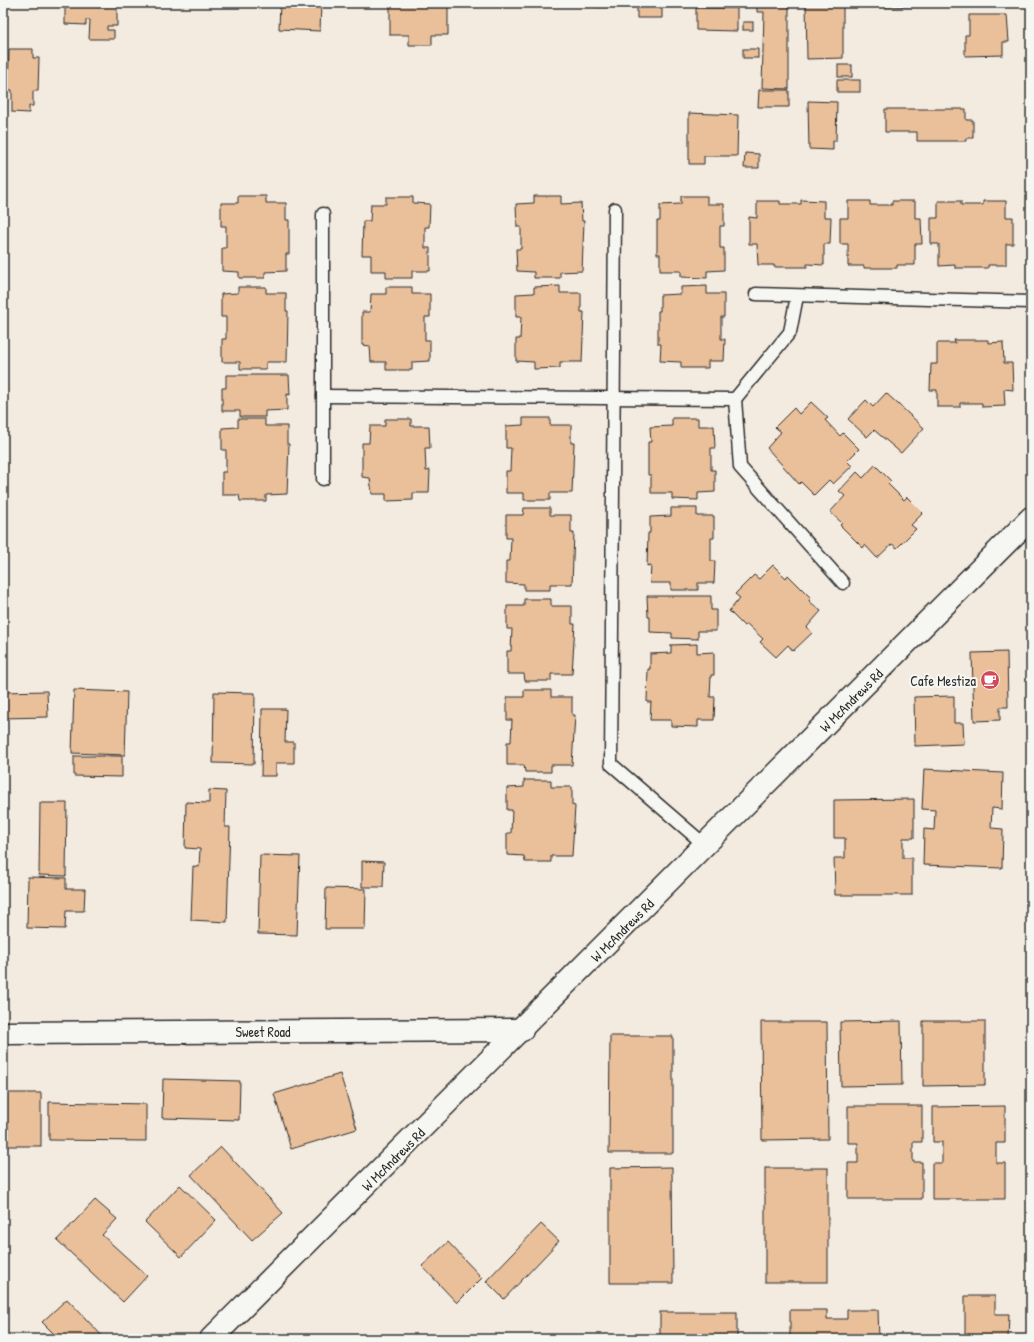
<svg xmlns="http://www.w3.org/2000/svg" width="1034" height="1342" font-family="'Patrick Hand',sans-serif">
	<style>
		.building { fill: #eac09a; stroke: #2b2b2b }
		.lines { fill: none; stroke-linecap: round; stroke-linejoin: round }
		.service-casing { stroke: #2b2b2b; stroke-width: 15 }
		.minor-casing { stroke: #2b2b2b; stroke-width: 25 }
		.tertiary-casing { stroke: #2b2b2b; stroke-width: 25 }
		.service { stroke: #f6f6f2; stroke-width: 12 }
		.minor { stroke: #f6f6f2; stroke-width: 22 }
		.tertiary { stroke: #f6f6f2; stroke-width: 22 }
		.labels { text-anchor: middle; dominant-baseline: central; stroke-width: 4; stroke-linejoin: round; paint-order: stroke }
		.poi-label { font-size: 14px; fill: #2b2b2b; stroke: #f6f6f2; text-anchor: end }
		.street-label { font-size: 14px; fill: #2b2b2b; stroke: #f6f6f2 }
	</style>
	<rect width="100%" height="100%" fill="#f4ebe0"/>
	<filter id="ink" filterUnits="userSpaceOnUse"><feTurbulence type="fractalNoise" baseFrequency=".025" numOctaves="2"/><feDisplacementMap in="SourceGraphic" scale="8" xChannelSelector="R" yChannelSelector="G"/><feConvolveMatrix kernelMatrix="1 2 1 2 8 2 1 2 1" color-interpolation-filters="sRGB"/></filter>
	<g filter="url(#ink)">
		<!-- building -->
		<g class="building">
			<polygon points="65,3 117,3 117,26 107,26 107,30 114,30 114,39 89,39 90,20 86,20 86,25 65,24"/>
			<polygon points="280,3 321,3 320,31 279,29"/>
			<polygon points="390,3 448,3 448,35 432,35 432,45 409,45 409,35 390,35"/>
			<polygon points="595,3 662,3 662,18 637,18 637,7 595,7"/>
			<polygon points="806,3 852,3 852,6 843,6 843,58 807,59"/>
			<polygon points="883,3 923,3 923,6 883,7"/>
			<rect x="953" y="3" width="22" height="4"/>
			<polygon points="757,6 789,6 789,89 762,88 764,12 757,12"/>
			<polygon points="696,8 737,8 737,31 696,30"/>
			<polygon points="969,15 1007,15 1009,42 1003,42 1003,55 965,56 965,35 969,35"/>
			<rect x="743" y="22" width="10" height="8"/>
			<polygon points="9,49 33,49 33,58 39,58 38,91 33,91 33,106 29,106 29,113 12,112 12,90 8,90"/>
			<rect x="743" y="49" width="15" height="9"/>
			<rect x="838" y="65" width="14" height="12"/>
			<rect x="837" y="80" width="23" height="12"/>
			<polygon points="759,90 789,90 789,107 758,107"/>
			<polygon points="808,101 837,102 836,141 833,141 833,150 809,149"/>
			<polygon points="885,109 966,109 966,120 973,120 973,138 966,138 966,141 917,141 917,132 885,132"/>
			<polygon points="689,113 738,115 737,156 704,156 704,164 689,164"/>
			<polygon points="745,153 759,154 759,168 744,168"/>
			<polygon points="238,196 266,196 266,203 286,203 286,220 289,220 289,254 286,254 286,271 265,272 265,278 239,278 239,272 222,271 222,248 226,248 226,226 221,226 221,203 238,203"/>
			<polygon points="534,196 561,196 561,204 581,203 582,221 584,221 582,271 560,272 560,278 534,278 534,272 517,271 516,249 521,249 521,227 517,227 516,204 534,203"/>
			<polygon points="681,196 707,196 707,204 724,204 724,226 720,226 720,248 724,248 724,270 707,271 707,278 681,277 681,271 660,271 660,254 657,254 657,221 660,221 660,205 681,204"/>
			<polygon points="386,197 413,197 413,203 430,204 429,227 425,227 425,248 430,248 430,271 412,271 412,278 386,278 386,271 371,271 371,255 362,255 363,221 370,221 371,204 386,204"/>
			<polygon points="801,200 824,201 824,217 831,217 830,244 824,244 824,265 807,264 807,267 774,267 774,265 758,265 757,244 749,244 749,217 757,218 757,201 780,201 780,204 801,204"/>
			<polygon points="848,201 870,201 870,205 892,205 892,201 915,201 915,218 921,218 922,244 915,244 915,265 897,265 897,268 864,268 864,266 848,266 848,244 840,244 840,218 848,218"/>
			<polygon points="938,201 961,201 961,205 983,205 983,201 1006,201 1006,217 1013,217 1013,244 1006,244 1006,265 988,265 988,268 955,268 955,265 939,266 939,244 931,244 931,218 938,218"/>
			<polygon points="560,286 560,293 581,293 581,312 584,312 582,362 560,362 560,368 534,369 534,362 516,361 516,339 520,339 521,317 516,317 516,294 534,293 534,287"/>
			<polygon points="707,286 707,294 724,294 724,317 721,317 721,339 725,339 724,361 708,361 708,368 681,368 681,362 660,361 661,344 658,344 658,311 660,311 660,295 681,294 681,287"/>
			<polygon points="238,287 266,287 266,293 286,293 286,311 288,311 287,362 266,362 266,369 240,369 240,362 222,362 222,339 226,339 226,317 221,317 221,294 238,293"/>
			<polygon points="386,287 412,287 412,294 430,294 430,317 425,317 425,340 430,340 430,361 412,362 412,370 386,370 386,362 371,362 370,346 362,345 362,312 370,312 371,294 386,294"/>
			<polygon points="954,340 988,340 988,343 1003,342 1004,363 1012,363 1013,390 1004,389 1005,406 982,407 982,403 960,403 960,407 937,407 937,390 930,390 931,364 937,364 937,343 955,343"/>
			<polygon points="226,375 289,375 290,395 287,394 287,410 265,411 265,417 240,417 240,411 222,411 222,388 226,388"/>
			<polygon points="886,393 924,428 901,453 874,430 867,437 848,419 866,400 873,407"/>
			<polygon points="811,402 828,418 825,420 840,436 843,433 859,449 847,461 852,466 833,484 829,480 814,495 801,482 799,484 767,448 781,432 775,427 794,408 799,414"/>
			<polygon points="523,418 550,418 550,425 571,425 571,443 574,443 572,493 550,493 550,500 524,500 524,493 506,493 506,471 510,471 511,448 506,448 506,426 523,425"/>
			<polygon points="672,418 698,418 698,426 714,426 715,448 711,448 711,470 715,470 715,492 698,493 698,500 672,499 672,493 651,493 651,475 648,475 648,442 651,442 650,427 672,426"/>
			<polygon points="238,419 265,419 265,426 287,426 287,444 289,444 287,494 266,495 266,501 240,501 239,495 222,495 222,472 226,472 226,450 222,450 222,428 238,427"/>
			<polygon points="385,419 411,419 411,426 429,426 430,448 425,448 426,471 430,470 429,493 413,493 413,500 386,501 386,494 372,494 370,478 362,477 362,443 369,443 370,426 385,426"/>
			<polygon points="875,465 891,481 888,484 904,500 907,497 923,513 911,525 916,529 897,548 892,544 877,558 865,545 863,548 840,525 842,523 830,512 845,496 839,491 857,472 863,478"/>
			<polygon points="524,508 550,508 550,515 571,515 571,533 574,533 572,584 550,584 550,590 524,590 524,584 506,583 506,561 510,561 511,538 506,538 506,515 523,515"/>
			<polygon points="671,508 697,508 697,516 714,516 714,538 711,538 711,561 715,561 714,583 698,583 698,590 671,590 671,583 650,583 651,565 647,566 648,533 650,533 650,517 671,516"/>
			<polygon points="773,565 786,578 788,575 811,598 809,601 821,611 807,627 812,633 793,651 788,645 776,657 760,642 763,639 747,624 744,626 729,611 740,598 735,594 754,575 759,579"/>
			<polygon points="647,596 711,596 711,610 716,610 716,631 698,631 698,639 672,638 672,633 650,632 650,617 648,617"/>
			<polygon points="524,599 551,599 551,606 572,606 572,624 575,624 572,674 551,674 551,681 525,681 524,674 507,674 507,651 511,651 512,629 507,629 507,606 524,606"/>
			<polygon points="697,644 697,653 714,652 714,675 711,675 710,697 715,697 714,720 698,720 698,727 671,726 671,720 650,720 651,702 647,702 648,669 650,669 650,654 671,653 671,645"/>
			<polygon points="1007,652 1008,707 1000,707 1000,720 974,721 972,653"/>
			<polygon points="74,690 127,692 125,755 72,753"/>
			<polygon points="524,690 551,690 551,697 572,697 572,715 575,715 572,765 551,765 551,772 525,772 524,765 507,765 507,742 511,742 512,720 507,720 507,697 524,697"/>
			<polygon points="47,691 48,717 3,718 3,692"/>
			<polygon points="214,692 255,693 254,764 213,763"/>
			<polygon points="954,696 954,723 963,723 964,744 915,746 914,697"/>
			<polygon points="262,709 286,709 285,742 294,742 294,763 276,763 276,776 261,776"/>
			<polygon points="74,756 122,756 122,777 74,776"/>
			<polygon points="924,769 1003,773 1002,809 992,808 991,828 1003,829 1002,868 923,865 924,829 934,830 935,810 922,809"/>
			<polygon points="524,780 551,780 551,787 572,787 572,805 575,806 572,856 551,856 551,862 525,862 524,856 507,855 507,833 511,833 512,810 507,810 507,788 524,787"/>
			<polygon points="209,790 226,791 225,827 230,827 227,922 191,920 193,866 199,867 200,849 185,848 186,802 209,803"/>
			<polygon points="914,799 914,838 903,838 903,858 912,858 912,895 835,895 834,858 845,858 845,838 834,838 834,800"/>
			<polygon points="40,803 67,803 66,876 39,875"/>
			<polygon points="260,855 300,856 297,935 258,934"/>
			<polygon points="362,861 384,862 383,887 362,887"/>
			<polygon points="28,877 66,878 66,889 85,889 84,911 66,911 65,929 27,928"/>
			<polygon points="326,888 366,889 365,929 325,929"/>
			<polygon points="901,1021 902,1085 841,1086 840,1022"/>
			<polygon points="923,1021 985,1021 985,1085 923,1086"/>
			<polygon points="761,1022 827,1022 828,1139 762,1140"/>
			<polygon points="610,1036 673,1036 673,1153 609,1153"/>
			<polygon points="340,1074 357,1129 291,1149 274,1094"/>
			<polygon points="163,1079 240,1081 239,1120 162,1118"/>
			<rect x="3" y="1093" width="38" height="53"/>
			<polygon points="49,1102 146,1104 146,1141 49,1140"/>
			<polygon points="848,1106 922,1106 922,1142 913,1142 913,1162 922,1162 922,1199 848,1199 848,1163 858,1163 858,1143 848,1143"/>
			<polygon points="1005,1106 1005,1143 996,1143 996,1163 1005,1163 1005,1199 932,1199 932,1163 942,1163 942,1142 933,1142 933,1107"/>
			<polygon points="221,1147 283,1213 252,1240 191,1175"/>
			<polygon points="672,1167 673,1283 610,1283 610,1168"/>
			<rect x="765" y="1168" width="63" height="114"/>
			<polygon points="180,1185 216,1220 181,1257 145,1222"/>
			<polygon points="95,1200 117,1219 102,1235 147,1276 123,1302 57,1240"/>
			<polygon points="541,1224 559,1241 504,1299 486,1281"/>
			<polygon points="448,1242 482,1278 457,1303 422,1266"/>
			<polygon points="965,1296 995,1296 995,1314 1009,1314 1008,1339 965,1339"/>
			<polygon points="67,1299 105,1339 49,1339 54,1334 42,1322"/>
			<polygon points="790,1310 827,1310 827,1319 847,1319 847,1310 878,1310 879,1339 790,1339"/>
			<rect x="660" y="1312" width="77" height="27"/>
		</g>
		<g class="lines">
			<defs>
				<g id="service">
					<polyline points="615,209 611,764 706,846"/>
					<polyline points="323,214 323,479"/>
					<polyline points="756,294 1031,302"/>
					<polyline points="323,396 735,399 790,332 797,296"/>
					<polyline points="735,399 740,467 843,583"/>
				</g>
				<polyline id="minor" points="3,1033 522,1030"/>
				<polyline id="tertiary" points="211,1339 1031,518"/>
			</defs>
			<!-- service casing -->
			<use href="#service" class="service-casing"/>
			<!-- minor casing -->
			<use href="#minor" class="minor-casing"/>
			<!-- tertiary casing -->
			<use href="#tertiary" class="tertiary-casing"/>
			<!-- service -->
			<use href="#service" class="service"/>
			<!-- minor -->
			<use href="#minor" class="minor"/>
			<!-- tertiary -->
			<use href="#tertiary" class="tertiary"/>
		</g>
	</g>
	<!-- icons -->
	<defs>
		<symbol id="cafe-disc" viewBox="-11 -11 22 22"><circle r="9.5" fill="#d1495b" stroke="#f6f6f2"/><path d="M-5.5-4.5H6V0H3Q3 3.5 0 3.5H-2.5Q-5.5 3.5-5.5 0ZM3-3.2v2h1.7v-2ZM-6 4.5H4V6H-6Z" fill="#fff"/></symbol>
	</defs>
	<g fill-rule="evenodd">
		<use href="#cafe-disc" x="979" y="669" width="22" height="22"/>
	</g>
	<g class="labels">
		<!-- poi labels -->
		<g class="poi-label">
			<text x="976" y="680">Cafe Mestiza</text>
		</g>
		<!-- street labels -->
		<g class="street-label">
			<text transform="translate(851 700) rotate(-45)">W McAndrews Rd</text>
			<text transform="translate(622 930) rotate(-45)">W McAndrews Rd</text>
			<text x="263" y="1031">Sweet Road</text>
			<text transform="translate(393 1159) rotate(-45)">W McAndrews Rd</text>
		</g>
	</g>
	<!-- margin -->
	<rect width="1034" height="1342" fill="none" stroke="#f6f6f2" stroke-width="16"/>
	<rect x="8" y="8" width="1018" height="1326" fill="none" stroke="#2b2b2b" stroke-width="1.5" filter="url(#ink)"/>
</svg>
